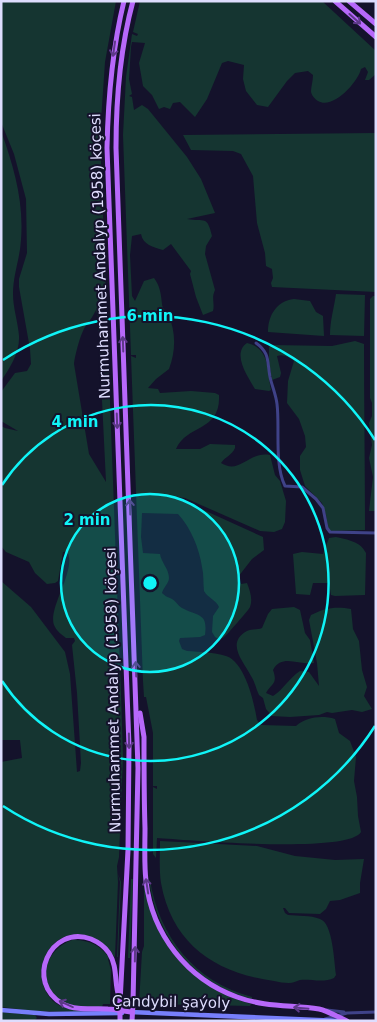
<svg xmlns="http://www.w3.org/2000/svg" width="377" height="1022" font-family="'DejaVu Sans',sans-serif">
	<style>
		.green { fill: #153531; fill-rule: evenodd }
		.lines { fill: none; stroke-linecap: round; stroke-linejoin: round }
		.minor { stroke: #3f4288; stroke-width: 3 }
		.secondary { stroke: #777ffb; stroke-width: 4.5 }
		.primary { stroke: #b768fa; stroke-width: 5 }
		.primary-bridge { stroke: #b768fa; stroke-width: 5 }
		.oneway { stroke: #5d3988 }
		.ring { fill: none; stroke: #10f4f7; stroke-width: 2.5 }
		.labels { text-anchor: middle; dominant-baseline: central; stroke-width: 4; stroke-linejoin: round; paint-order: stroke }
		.street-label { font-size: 15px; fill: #deddfe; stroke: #14122b }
		.centre { fill: #10f4f7; stroke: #14122b; stroke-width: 2.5 }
		.ring-label { font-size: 15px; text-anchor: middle; font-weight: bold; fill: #10f4f7; stroke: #14122b; stroke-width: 4; stroke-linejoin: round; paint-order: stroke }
	</style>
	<rect width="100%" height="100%" fill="#14122b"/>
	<!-- green -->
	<g class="green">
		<path d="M1 1H116L105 62 100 135 121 695 123 756 119 857 117 866 118 882 115 957C107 951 99 940 88 936 52 925 27 971 51 999 61 1010 73 1007 81 1012L33 1011 1 1007V762L22 758 20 740H1V581L31 607 65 652 70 674 77 772 80 771 81 763 77 693 72 645 75 641 74 638H66C62 635 57 631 55 627 45 611 78 570 67 551L63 552 58 581 55 583 47 584 35 573 29 562 6 552 1 546V426L5 428 18 431 1 421V392L15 373 27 371 31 364 30 349 19 287V279L27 253 26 199 14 154 1 122ZM96 310 98 319 106 482 89 454 74 364C75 355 81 331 87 324 91 319 93 316 96 310Z"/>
		<path d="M140 1H322L376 51V74L369 80H365L368 72 365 67 361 69C358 82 333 110 318 101 315 99 311 95 311 91 311 87 313 81 313 75L308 71 295 73 287 81 268 107 257 105 246 91 243 79 244 65 228 61 222 63 207 99 195 117 180 102 173 103 170 109 164 107 159 109 152 95 143 86 139 63 145 43 132 42 131 47 129 79 132 94 129 96 132 97 134 110 142 105 148 109 187 157 201 179 215 213 187 219C205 222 207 215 212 236L206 246 205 254 215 290C211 298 215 303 213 311L203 315 196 297 190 274 191 271 171 244 163 250C153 247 143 245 141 234L132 236 130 255 132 296 135 301 144 281 154 278C160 286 161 294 162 304 162 308 166 311 168 314 176 331 176 351 169 369L156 379 148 388 158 389 160 393 191 391 215 393 219 395C221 432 187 424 176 449H200L210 444 235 445V448C232 455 225 457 221 463 240 475 248 451 270 455L275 475 280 481 286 501 285 522 282 529 274 532 260 531 185 498 175 497 263 537 264 550 252 559 238 577V580L241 584 247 583C250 591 253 599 250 607 248 611 226 636 223 638 219 639 218 639 215 637L212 632 213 616 219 607C216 600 208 598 204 591 203 583 204 575 202 567 199 548 191 528 178 514L142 513 141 537 143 553 160 554C161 562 169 569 169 578 169 583 163 588 162 593 166 597 168 597 172 599 176 601 178 606 182 608 198 617 208 612 205 635L200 637 180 638 179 641 182 649 187 651C200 652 214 652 226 656 245 662 254 702 257 720L261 725 296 726C306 717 322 715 335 719L339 733 350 741 356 757 354 781 357 797 358 816 361 832C348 854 187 840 157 838L156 858 153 854V787L157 789V786H153V733L146 697H144L143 681 131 356 136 358V355H131L123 135 126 77 132 34 137 36 138 34 133 32Z"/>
		<path d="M1 131C14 167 24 202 21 240 20 258 13 275 13 294 13 308 18 322 19 336 20 352 10 368 1 381Z"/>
		<polygon points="376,133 376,292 272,287 271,283 273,278 272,269 266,266 265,253 257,223 253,176 241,154 233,151 191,150 183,135"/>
		<path d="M336 294 365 295 364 336 330 335C330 321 334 308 336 294Z"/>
		<polygon points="373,296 376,296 376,511 369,511 373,477 369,458 372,445 369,423 372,416 372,403 370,398 370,299"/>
		<path d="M294 299 310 301 316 312 323 316 324 336 268 332C268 315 277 301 294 299Z"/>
		<path d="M355 341 364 344C364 406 365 468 365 530L330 531 328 528 326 515 322 503 305 486 300 470V456L306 447 305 436 299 419 287 403 288 381 294 361C289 357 284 354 277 356L281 373 280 377 272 380 269 363V347L271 345 332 346Z"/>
		<path d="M247 343C270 348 267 370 271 390L269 391 255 389C249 378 231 354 247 343Z"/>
		<path d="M336 537C348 540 360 541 366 553L365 595 335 596 331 595 329 583H313L310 595 296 594 293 554 302 552 323 554 329 538Z"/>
		<path d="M294 607 300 610 305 633 310 640 314 663C300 666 282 653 273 670 278 684 272 683 266 693L273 696C284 689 289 678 300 671L309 672 319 686 317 663 309 620 311 615C324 608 336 606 351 609L353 629 359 641 362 670 367 687 364 696 372 709 362 712 352 710 332 713 327 712 319 715 290 717 272 716 266 709 263 698 259 695C256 689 255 682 251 676 244 662 225 643 247 631 251 629 257 630 262 628L268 614 272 609Z"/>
		<path d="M160 841 257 846 295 856 335 860 364 859 360 883V893L340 900 330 901 326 909 320 914 289 913 285 908H283L285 913 288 915C298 916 310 915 320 919 333 923 334 962 336 975L334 978C324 983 311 979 300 980 296 981 293 983 289 983 284 983 279 982 274 981 215 973 172 944 161 883 159 870 160 854 160 841Z"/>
		<polygon points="118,874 121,882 118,957 117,957 120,882"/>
		<polygon points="131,879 133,879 130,958 128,958"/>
		<path d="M149 880H150C159 937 195 982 252 997V999C194 984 157 938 149 880Z"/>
		<path d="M144 881C153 942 190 987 251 1004L250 1006 206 1005 204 1002V1005L139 1004 142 952 144 946Z"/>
		<path d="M72 940C87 939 101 945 109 958L108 959 111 970 110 1004H103L102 1007C90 1007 75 1008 64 1002 35 987 43 950 72 940Z"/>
		<polygon points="1,1012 35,1015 37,1018 35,1020 1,1021"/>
	</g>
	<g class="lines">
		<!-- minor -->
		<g class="minor">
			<path d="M256 343C270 353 267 361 270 377 272 386 276 395 277 404 280 427 274 464 285 486L302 487 316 499 323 508 327 528 330 532 376 533"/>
			<polyline points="327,1010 344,1012"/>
			<polyline points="325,1019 347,1013 376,1012"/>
		</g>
		<!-- secondary -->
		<g class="secondary">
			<polyline points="1,1010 49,1014 122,1013"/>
			<polyline points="130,1012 341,1021"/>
		</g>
		<!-- primary -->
		<g class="primary">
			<path d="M133 1C120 49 116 98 116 148L138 768 133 1003"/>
			<polyline points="335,1 376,37"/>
			<polyline points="349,1 376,24"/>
			<path d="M140 713 144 737C144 767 144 798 145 828 145 846 144 864 146 881 152 934 187 979 237 997 264 1007 291 1005 319 1009 328 1011 338 1017 347 1021"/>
			<path d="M119 997C114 983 118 967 109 953 105 947 98 942 91 939 50 924 24 983 63 1004 76 1011 93 1008 108 1009 115 1009 123 1011 131 1012"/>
			<path d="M120 1002 128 850 129 746 107 148C108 98 112 50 124 1"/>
		</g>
		<!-- primary-bridge -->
		<g class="primary-bridge">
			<polyline points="120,1021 120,1002"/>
			<polyline points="132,1021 133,1003"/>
		</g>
	</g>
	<!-- one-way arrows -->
	<defs><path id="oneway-shaft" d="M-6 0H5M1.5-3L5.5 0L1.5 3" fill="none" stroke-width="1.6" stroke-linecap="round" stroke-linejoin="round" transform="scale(1.25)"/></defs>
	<g class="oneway">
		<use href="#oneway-shaft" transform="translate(355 19) rotate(42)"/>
		<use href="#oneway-shaft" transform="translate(114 49) rotate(98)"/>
		<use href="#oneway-shaft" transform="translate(123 344) rotate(-92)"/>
		<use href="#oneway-shaft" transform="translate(117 421) rotate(88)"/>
		<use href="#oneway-shaft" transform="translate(130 507) rotate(-92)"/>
		<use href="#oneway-shaft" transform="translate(136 669) rotate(-92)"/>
		<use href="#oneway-shaft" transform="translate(129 741) rotate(89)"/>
		<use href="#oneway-shaft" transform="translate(147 886) rotate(-99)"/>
		<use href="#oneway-shaft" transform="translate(135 954) rotate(-89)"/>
		<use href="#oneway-shaft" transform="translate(66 1004) rotate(-156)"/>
		<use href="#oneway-shaft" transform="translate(301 1008) rotate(-175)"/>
	</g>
	<!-- distance rings -->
	<circle cx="150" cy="583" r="89" fill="#10f4f7" fill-opacity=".12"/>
	<g class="ring">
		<circle cx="150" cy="583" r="89"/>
		<path d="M2 485A178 178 0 1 1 2 681"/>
		<path d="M375 726A267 267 0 0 1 3 806M3 360A267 267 0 0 1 375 440"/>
	</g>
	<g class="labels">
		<!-- street labels -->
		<g class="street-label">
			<text transform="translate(100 256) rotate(-92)">Nurmuhammet Andalyp (1958) köçesi</text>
			<text transform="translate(113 690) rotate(-91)">Nurmuhammet Andalyp (1958) köçesi</text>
			<text transform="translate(171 1002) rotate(1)">Çandybil şaýoly</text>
		</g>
	</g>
	<circle cx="150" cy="583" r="8" class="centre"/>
	<g class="ring-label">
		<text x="150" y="321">6 min</text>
		<text x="75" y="427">4 min</text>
		<text x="87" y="525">2 min</text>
	</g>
	<!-- border -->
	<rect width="377" height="1022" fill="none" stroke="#deddfe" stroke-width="5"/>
</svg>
